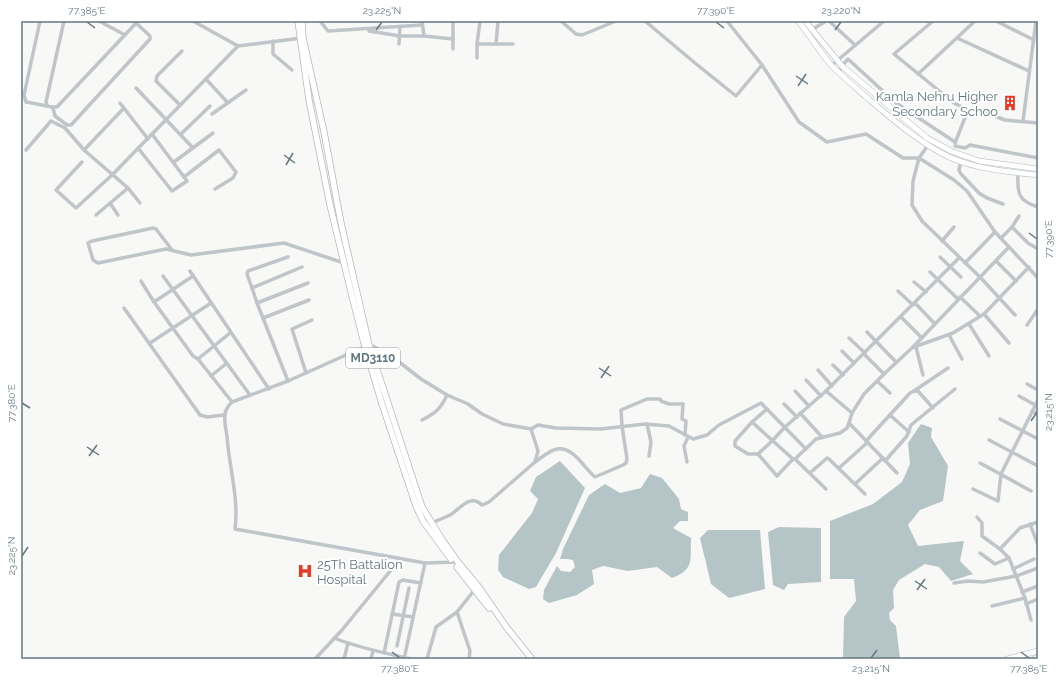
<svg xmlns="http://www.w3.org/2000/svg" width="1059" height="680" font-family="Raleway,sans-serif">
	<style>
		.water { fill: #b5c5c7 }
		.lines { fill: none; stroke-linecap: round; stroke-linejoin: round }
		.secondary-casing { stroke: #b1b9bd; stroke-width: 6 }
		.primary-casing { stroke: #b3b9bc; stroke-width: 7 }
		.minor { stroke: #bfc5c8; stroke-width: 3.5 }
		.secondary { stroke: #fff; stroke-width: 5 }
		.primary { stroke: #fff; stroke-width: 5.5 }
		.ticks { fill: none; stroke: #637881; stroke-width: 1.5 }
		.labels { text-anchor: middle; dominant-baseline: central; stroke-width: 4; stroke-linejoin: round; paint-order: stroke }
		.shield { fill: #fff; stroke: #92a0a7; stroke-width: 1 }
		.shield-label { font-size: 12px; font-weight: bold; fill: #637881 }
		.poi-label { font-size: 13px; fill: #637881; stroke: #fff; text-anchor: end }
		.neatline { fill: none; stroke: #637881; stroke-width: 1.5 }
		.ticks-label { font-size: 10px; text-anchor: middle; fill: #637881 }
	</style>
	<rect width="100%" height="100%" fill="#f8f8f6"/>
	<!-- water -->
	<g class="water">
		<polygon points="921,424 932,428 931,437 948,466 943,501 920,510 908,525 918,546 964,541 960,561 973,574 951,581 939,567 925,564 899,580 893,590 894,608 889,613 890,620 896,626 900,659 843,659 844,617 856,601 854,579 830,579 830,521 873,504 902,482 910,464 908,443"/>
		<polygon points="560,461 585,488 556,553 536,587 529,589 503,577 498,570 499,555 532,513 538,499 530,491 536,477"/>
		<path d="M650 474 662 478 679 499 681 509 688 512V521H680L673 528 691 538C690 560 695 569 672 578L657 567 628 571 603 566 592 570 594 584 577 595 549 603 543 599 544 590 557 566 561 571 570 572 575 567 573 560 567 559H560L563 549 589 495 605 484 620 493 641 488Z"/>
		<polygon points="779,527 821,528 821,582 788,584 784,590 773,585 768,532"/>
		<polygon points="708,530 760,530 765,589 729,598 711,584 700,538"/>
	</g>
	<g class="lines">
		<defs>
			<g id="secondary">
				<path d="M798 21C810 35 819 51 831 65 842 76 854 86 865 96 891 118 918 142 949 157 975 169 1010 172 1038 175"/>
				<polyline points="805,21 842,66 927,138 951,151 979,161 1038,169"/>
				<polyline points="1007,659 1038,651"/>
				<polyline points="1034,659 1038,658"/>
			</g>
			<g id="primary">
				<polyline points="298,21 309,100 330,205 351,292 365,347 382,404 416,506 423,521 451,559"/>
				<polyline points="302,21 303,38 324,132 341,223 369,345 422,507 443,541 458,562 478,586 507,628 532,659"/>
				<polyline points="457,567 489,608"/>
			</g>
		</defs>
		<!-- secondary casing -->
		<use href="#secondary" class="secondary-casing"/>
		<!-- primary casing -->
		<use href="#primary" class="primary-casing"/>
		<!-- minor -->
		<g class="minor">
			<path d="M40 21 24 95 26 102C34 103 52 108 57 107L138 21"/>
			<polyline points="99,21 125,35"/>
			<polyline points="193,21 238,46 302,38"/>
			<polyline points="320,21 328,31 422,25"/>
			<polyline points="422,21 424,36"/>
			<polyline points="453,21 453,49"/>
			<polyline points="561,21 576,34 582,35 616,21"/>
			<polyline points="645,21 695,63 736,96 762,65"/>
			<polyline points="727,21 762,65 799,122 827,142 866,134 903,158 919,158 954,180 967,191 995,232 1038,278"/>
			<polyline points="829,21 855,45"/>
			<polyline points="933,21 894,54 954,103 968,110 984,112 1005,120 1038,123"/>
			<polyline points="996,21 1034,40"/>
			<polyline points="369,31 400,36 424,36 453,39"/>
			<polyline points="810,31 826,21"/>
			<polyline points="957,38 1029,71"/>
			<polyline points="273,41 273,54 292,70"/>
			<polyline points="399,44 400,27"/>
			<polyline points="477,44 513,44"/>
			<polyline points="496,44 498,21"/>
			<polyline points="477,58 477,44 480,21"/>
			<polyline points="832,65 884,21"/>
			<polyline points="839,73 842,66 848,59 896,103 955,142"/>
			<polyline points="918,74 975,21"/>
			<polyline points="206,79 228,103"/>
			<polyline points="136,88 193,148"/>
			<polyline points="120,103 148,139"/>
			<polyline points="47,105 46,102 64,21"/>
			<polyline points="180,105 156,81 157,76 182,51"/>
			<polyline points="53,108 55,116 67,125 71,125 150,39 150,36 136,23"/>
			<polyline points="212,114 246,90"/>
			<polyline points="1023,121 1036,21"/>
			<polyline points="181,134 210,106"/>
			<polyline points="955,143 968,110"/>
			<polyline points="928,145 919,158 913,181 912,205 922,221 980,277 1015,315"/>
			<polyline points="955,146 965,148 970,145 1038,158"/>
			<polyline points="138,148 172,191 187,181 152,134"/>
			<polyline points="26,150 51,121 65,128 84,150 128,188 140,203"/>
			<polyline points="84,150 124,108"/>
			<polyline points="961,161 959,170 961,174 979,193 987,198 1003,204"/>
			<polyline points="82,162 56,190 76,208 112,175 238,46"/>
			<polyline points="174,162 213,133"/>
			<path d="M1018 173C1017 193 1018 201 1038 207"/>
			<polyline points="184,177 219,150 236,172 233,178 215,189"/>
			<polyline points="110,203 118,215"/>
			<polyline points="96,215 128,188"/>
			<polyline points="1012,227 1028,243 1038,249"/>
			<polyline points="1001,238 1012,227 1019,216"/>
			<polyline points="942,241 954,227"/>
			<polyline points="172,250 156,229 153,228 92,241 88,243 93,260 98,263 166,249 191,255 284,243 344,263"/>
			<polyline points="940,257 961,277"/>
			<polyline points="996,261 1016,281"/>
			<polyline points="965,263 995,232"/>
			<polyline points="190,271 269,389"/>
			<polyline points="930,272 958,299"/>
			<polyline points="163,276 250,395"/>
			<polyline points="141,281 154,302 193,356 198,359 232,402"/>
			<polyline points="914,282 926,292"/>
			<polyline points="252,288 247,274 248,271 288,257"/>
			<polyline points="898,291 913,305"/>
			<polyline points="960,297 980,316"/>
			<polyline points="154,302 193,276"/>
			<polyline points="257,303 252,288 302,267"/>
			<polyline points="915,303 935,324"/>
			<polyline points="124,308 200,415 207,417 224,415"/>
			<polyline points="984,314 1009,343"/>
			<polyline points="901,317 922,338"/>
			<polyline points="263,318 309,300"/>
			<polyline points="969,324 989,356"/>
			<polyline points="1027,325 1038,309"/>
			<polyline points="867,332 896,362"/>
			<polyline points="949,335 962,359"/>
			<polyline points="849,338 865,353"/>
			<polyline points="150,343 211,303"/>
			<polyline points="369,344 394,358 421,379 447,395 468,404 482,414 503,424 531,429 538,425 556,428 601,429 645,424 669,426 693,439 707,435 719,425 761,403 806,449"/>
			<path d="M366 346 288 381 232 402C229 405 225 410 225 415 224 421 226 430 227 436 229 467 239 498 235 529L425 563 458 562"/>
			<polyline points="914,347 953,333 984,314 1029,267"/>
			<polyline points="916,347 923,375"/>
			<polyline points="842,351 854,363"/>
			<polyline points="864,354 884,374"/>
			<polyline points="198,359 230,333"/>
			<polyline points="833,365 843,375"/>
			<polyline points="818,370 832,386"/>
			<polyline points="306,373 292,329 312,320"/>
			<polyline points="211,376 227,363"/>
			<polyline points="806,380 821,396"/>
			<polyline points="288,381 257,303 308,283"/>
			<polyline points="877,381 890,393"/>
			<polyline points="1027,384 1038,390"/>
			<polyline points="795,391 809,406"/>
			<polyline points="826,391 852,413"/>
			<polyline points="914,391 948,368"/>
			<polyline points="1019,396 1035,405"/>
			<polyline points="784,404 797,417"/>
			<polyline points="767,409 752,422 735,441 735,446 748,454 758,454 772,441 785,427 826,391 959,258"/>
			<polyline points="1032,411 1038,414"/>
			<polyline points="800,413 822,437"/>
			<polyline points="890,415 909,432"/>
			<polyline points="1000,419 1038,439"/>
			<path d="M422 420C436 413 441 408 447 395"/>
			<polyline points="752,422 793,459"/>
			<polyline points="849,423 897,473"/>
			<polyline points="647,424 651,442 649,456"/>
			<polyline points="989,440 1038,466"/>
			<polyline points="866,441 910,393 914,391 918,391 933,408"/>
			<polyline points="758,454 777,476 793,459 795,459 816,439 840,433 847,428 849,423 852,413 864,394 884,374 913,347 1009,247"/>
			<polyline points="795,459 826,489"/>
			<polyline points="885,461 907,436 911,425 955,389"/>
			<path d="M535 462C541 458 550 450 557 449 573 446 584 468 595 477L623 465 626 463 627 459 622 426 621 410 647 399H660L661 401 669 404H683L682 419 686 421 685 435"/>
			<polyline points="687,462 684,446 688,437"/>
			<polyline points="980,463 1031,491"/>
			<polyline points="839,468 868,442"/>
			<polyline points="810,473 827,458 829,459 865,494"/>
			<polyline points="855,484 883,458"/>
			<polyline points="973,489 998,501 1001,474 1038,400"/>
			<polyline points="977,517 982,523 982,536 1000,549 1009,558 1025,598 1031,620"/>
			<path d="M432 523C438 520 444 518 450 515 460 509 470 493 482 505L489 502 535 462 538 451 531 429"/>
			<polyline points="1030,524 1038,545"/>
			<polyline points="1000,549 1020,528 1038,522"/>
			<polyline points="980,553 995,564 1009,558"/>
			<polyline points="1013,569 1034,559"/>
			<polyline points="954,583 968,581 983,582 1016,576 1038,568"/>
			<polyline points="1022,592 1038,586"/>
			<polyline points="1026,604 1038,599"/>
			<polyline points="992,606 1025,598"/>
			<polyline points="457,612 470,651 469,659"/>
			<polyline points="392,614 413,617"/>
			<path d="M334 638C359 648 385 653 411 659"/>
			<polyline points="397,646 409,588"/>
			<polyline points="384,653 399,582 403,580 421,583"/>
			<polyline points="315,659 342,630 400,559"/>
			<polyline points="344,659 348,643"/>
			<polyline points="371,659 373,651"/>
			<polyline points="404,659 425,563"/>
			<polyline points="427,659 436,627 457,612 476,588"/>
		</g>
		<!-- secondary -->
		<use href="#secondary" class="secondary"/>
		<!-- primary -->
		<use href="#primary" class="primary"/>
	</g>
	<!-- ticks -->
	<path class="ticks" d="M87 22 95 28M716 22 724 28M376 30 382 22M835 30 841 22M796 76 808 84M798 86 806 74M284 155 295 163M286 165 293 153M1029 233 1037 239M599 368 611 376M601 378 609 366M22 403 30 408M1031 421 1037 412M87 447 99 455M89 456 97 445M22 556 28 547M915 581 927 589M917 590 925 579M392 652 400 658M1021 652 1029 658M871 658 877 650"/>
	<!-- icons -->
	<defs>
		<symbol id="building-bare" viewBox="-9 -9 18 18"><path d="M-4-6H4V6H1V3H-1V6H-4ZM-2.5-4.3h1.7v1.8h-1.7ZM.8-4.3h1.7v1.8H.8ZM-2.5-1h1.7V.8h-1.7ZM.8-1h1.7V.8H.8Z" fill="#e73a27" stroke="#fff" stroke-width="2.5" paint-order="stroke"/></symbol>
		<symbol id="hospital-bare" viewBox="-9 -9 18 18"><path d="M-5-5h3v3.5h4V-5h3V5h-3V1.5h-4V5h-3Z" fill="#e73a27" stroke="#fff" stroke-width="2.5" paint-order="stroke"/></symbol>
	</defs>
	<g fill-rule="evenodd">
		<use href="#building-bare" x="999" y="92" width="22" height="22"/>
		<use href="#hospital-bare" x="294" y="560" width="22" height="22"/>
	</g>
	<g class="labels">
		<!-- shield labels -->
		<rect class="shield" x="346" y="348" width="54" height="20" rx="3"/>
		<g class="shield-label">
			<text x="373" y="358">MD3110</text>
		</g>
		<!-- poi labels -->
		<g class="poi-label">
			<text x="998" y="96">Kamla Nehru Higher<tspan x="998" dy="15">Secondary Schoo</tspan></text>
			<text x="317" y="564" text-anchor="start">25Th Battalion<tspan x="317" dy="15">Hospital</tspan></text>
		</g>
	</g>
	<!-- border -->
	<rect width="1059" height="680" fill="none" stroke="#ffffff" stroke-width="44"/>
	<rect x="22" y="22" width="1015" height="636" class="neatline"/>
	<g class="ticks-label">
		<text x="87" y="14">77.385°E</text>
		<text x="382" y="14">23.225°N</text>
		<text x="716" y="14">77.390°E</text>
		<text x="841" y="14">23.220°N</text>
		<text transform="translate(1048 239) rotate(-90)" y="4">77.390°E</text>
		<text transform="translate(11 403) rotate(-90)" y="4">77.380°E</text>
		<text transform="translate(1048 412) rotate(-90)" y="4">23.215°N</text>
		<text transform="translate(11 556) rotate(-90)" y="4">23.225°N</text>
		<text x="400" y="672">77.380°E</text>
		<text x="871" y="672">23.215°N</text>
		<text x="1029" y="672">77.385°E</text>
	</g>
</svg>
